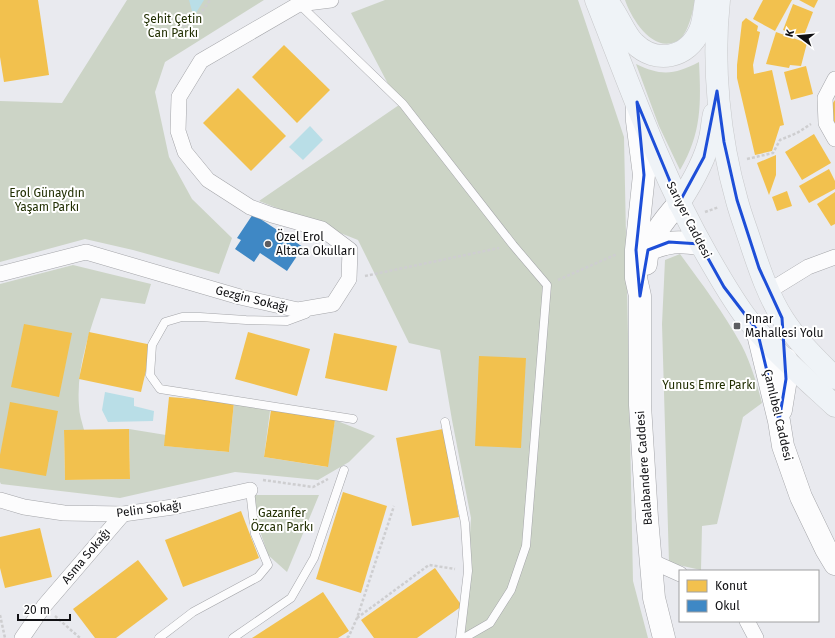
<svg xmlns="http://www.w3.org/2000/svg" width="835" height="638" font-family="'Fira Sans',sans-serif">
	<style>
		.green { fill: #ccd4c6 }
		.water { fill: #b9dee7 }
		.homes { fill: #f2c14e }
		.schools { fill: #3f88c5 }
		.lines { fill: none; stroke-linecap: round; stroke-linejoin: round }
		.lane-casing { stroke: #a4a5a9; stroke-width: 9 }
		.street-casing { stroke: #a4a5a9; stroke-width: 16 }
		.secondary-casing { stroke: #a4a5a9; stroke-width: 23 }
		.primary-casing { stroke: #c7c8ca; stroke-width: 23 }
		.path { stroke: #ceced0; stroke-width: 2.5; stroke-dasharray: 3 2; stroke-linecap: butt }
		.lane { stroke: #fcfcfd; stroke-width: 8 }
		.street { stroke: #fcfcfd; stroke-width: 15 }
		.secondary { stroke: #fcfcfd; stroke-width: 22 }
		.primary { stroke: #eff3f7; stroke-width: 22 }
		.marked { fill: none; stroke: #1d4ed8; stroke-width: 3; stroke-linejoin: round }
		.poi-dot { fill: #5d5d61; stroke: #fff; stroke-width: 1.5 }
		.labels { text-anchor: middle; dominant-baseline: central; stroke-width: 4; stroke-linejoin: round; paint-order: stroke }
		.park-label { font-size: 12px; fill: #212f02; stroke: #fff }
		.street-label { font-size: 12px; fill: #111114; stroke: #fff }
		.poi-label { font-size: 12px; fill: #111114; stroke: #fff; text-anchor: start }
	</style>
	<rect width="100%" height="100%" fill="#e9eaef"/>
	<!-- green -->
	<g class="green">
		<polygon points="127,0 264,0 165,62 155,92 169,157 192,199 232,238 219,274 133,250 85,239 0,262 0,101 62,103"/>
		<polygon points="385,0 578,0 624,137 633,581 648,638 463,638 471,518 452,420 440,350 409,343 358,240 259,201 399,105 351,13"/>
		<path d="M625 0H695C693 11 688 36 677 41 653 54 631 18 625 0Z"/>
		<path d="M699 62C701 103 702 133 680 170L659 126 636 64C661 76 674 75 699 62Z"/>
		<path d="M680 254C702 284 724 313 742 346 751 364 757 384 762 403L743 417 717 524 702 526 701 570 669 563 662 324 665 260Z"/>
		<path d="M73 265 151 284 145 304 101 298C89 333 76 369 79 406 79 414 82 422 84 430L64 431 65 480 130 479 129 429 166 435 165 446 229 452 234 402 270 411 264 457 327 467 335 420 375 436 349 462 318 480 235 472 120 498 1 484 0 482V284Z"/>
		<polygon points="248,495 319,495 287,572 268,555"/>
	</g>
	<!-- water -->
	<g class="water">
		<polygon points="189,0 204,0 196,13 192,11"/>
		<polygon points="310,126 323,140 303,160 289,147"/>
		<polygon points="105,392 134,398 134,406 154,411 153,421 108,422 102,410"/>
	</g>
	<!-- homes -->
	<g class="homes">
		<polygon points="0,0 38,0 49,75 4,82 0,57"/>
		<polygon points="763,0 792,0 775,31 753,19"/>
		<polygon points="799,0 818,0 814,8"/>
		<polygon points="793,4 813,12 803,38 783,30"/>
		<polygon points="746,18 758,26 757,31 760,32 753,65 754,74 772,70 784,125 780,126 772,151 755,155 737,78 737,65 742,22"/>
		<polygon points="776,32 807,43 801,66 790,65 789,68 766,64"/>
		<polygon points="284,45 330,90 297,123 252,77"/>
		<polygon points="806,66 813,94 791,100 784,72"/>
		<polygon points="238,88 286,136 251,171 203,123"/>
		<polygon points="835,100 835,125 827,111"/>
		<polygon points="814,134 831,163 802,180 785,152"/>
		<polygon points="776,155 776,175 769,195 757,163"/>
		<polygon points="829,169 835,181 835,189 809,203 799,186"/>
		<polygon points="787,191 792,206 777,211 772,197"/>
		<polygon points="835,192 835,224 831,226 817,204"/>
		<polygon points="24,324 72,333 59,397 11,387"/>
		<polygon points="89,332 152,345 141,392 79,379"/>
		<polygon points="248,332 310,349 297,396 235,379"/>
		<polygon points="334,333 397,346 387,391 325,378"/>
		<polygon points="479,356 526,358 521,448 475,446"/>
		<polygon points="169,397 234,402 229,452 164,446"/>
		<polygon points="10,402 58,411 46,476 0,468 0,455"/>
		<polygon points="271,410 335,420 328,467 264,457"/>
		<polygon points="129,429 130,479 65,480 64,430"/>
		<polygon points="443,429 459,517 412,526 396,438"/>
		<polygon points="343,492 387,506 361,593 316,579"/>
		<polygon points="241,511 259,558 183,587 165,540"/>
		<polygon points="40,528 52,577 5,588 0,568 0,537"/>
		<polygon points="138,560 168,599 116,638 95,638 73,609"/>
		<polygon points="435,568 462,606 417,638 374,638 361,620"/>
		<polygon points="323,592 349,631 338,638 252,638"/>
	</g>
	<!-- schools -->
	<polygon class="schools" points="253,214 303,247 287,271 260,253 254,262 235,249 241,240 237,238"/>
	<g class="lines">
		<defs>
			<g id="lane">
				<polyline points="299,4 403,104 513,245 547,285 526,546 511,590 490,623 464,638"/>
				<polyline points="306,314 287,321 246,320 200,317 182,317 165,322 152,345 150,375 160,389 353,419"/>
				<polyline points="445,422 465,523 468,571 460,638"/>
				<polyline points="159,638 193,612 258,577 268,565 255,534 250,490"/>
				<polyline points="233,638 291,598 314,558 344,470"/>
			</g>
			<g id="street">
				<polyline points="305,0 299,4 331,0"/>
				<polyline points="835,79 825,98 826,123 835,139"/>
				<polyline points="0,274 86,252 240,297 298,310 333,304 349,279 350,250 322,229 272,215 250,207 208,180 185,152 178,131 179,97 201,61 299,4"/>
				<polyline points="769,291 808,267 835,257"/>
				<polyline points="0,500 24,507 64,513 123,514 173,507 250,490"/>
				<polyline points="651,561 680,574"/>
				<polyline points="747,621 756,638"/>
				<polyline points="22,638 44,606 123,514"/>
			</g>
			<g id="secondary">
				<polyline points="637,109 637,121 644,175 636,250 636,278 640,296 640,405 647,518 654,598 664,638"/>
				<path d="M648 250C669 241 678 241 700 244"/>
				<path d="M646 264C648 239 663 221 679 203"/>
				<polyline points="757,330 779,421 783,446 801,497 826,549 835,564"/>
				<polyline points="781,410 786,379 786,359"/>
			</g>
			<g id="primary">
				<path d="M596 0C630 86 661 175 707 255 719 276 731 297 745 316 770 348 806 379 835 406"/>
				<path d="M719 0C712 65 719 138 737 201 741 216 747 231 752 247 760 271 769 297 783 319 797 341 816 359 835 378"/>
				<path d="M609 4C618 15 625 35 634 43 656 65 688 58 700 30 704 21 704 10 706 0"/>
				<path d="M679 203C692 183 705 161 710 138 712 130 712 122 714 114"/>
			</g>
		</defs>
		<!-- lane casing -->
		<use href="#lane" class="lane-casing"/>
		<!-- street casing -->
		<use href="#street" class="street-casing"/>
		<!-- secondary casing -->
		<use href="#secondary" class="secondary-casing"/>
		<!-- primary casing -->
		<use href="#primary" class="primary-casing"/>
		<!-- path -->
		<g class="path">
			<polyline points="183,27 201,13 210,0"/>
			<polyline points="747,159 773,153 780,140 797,133 811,124"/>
			<polyline points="705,212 719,207"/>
			<polyline points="365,276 499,248"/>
			<polyline points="558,280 617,254"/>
			<polyline points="263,480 313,487 328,479"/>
			<polyline points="0,615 5,638"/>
			<polyline points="55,616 80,638"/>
			<polyline points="357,618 429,565 455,569"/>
			<polyline points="347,638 349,636 357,618 394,506"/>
		</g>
		<!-- lane -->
		<use href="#lane" class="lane"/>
		<!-- street -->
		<use href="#street" class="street"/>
		<!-- secondary -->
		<use href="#secondary" class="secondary"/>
		<!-- primary -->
		<use href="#primary" class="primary"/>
	</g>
	<!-- marked area -->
	<path class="marked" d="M717 91 724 142 737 200 759 268 782 318 786 379 779 421 757 330 724 287 700 244 669 242 648 250 640 296 636 250 644 175 637 102 679 203 704 157Z"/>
	<!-- markers -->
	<g class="poi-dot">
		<circle cx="268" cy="244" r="4"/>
		<rect x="733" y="322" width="8" height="8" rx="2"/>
	</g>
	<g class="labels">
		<!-- park labels -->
		<g class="park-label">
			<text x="173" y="19">Şehit Çetin<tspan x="173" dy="14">Can Parkı</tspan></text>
			<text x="47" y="193">Erol Günaydın<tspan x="47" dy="14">Yaşam Parkı</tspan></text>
			<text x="709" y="385">Yunus Emre Parkı</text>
			<text x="282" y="513">Gazanfer<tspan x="282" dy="14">Özcan Parkı</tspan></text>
		</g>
		<!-- street labels -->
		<g class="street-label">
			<text transform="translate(689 220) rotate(63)">Sarıyer Caddesi</text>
			<text transform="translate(252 299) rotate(14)">Gezgin Sokağı</text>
			<text transform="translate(778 415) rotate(77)">Çamlıbel Caddesi</text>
			<text transform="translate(644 468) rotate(-94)">Balabandere Caddesi</text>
			<text transform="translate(149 509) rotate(-7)">Pelin Sokağı</text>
			<text transform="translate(86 556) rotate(-50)">Asma Sokağı</text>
		</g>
		<!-- poi labels -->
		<g class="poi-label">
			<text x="276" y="237">Özel Erol<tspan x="276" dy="14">Altaca Okulları</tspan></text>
			<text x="745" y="319">Pınar<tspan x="745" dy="14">Mahallesi Yolu</tspan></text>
		</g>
	</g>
	<!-- legend -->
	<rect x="679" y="570" width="140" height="52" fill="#ffffff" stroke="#a0a0a1"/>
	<rect x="687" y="580" width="20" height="12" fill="#f2c14e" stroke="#a0a0a1"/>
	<text x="715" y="590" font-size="12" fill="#111114">Konut</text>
	<rect x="687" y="600" width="20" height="12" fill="#3f88c5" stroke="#a0a0a1"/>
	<text x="715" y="610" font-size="12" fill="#111114">Okul</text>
	<!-- north arrow -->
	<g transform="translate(799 36) rotate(286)" stroke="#ffffff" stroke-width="3" paint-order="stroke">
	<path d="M0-3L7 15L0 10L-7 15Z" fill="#111114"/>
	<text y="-6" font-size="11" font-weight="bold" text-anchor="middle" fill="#111114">K</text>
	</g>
	<!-- scale -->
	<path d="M18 614v6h52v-6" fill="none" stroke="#111114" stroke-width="2"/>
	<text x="24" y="614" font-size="12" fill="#111114" stroke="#ffffff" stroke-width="3" paint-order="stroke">20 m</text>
</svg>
